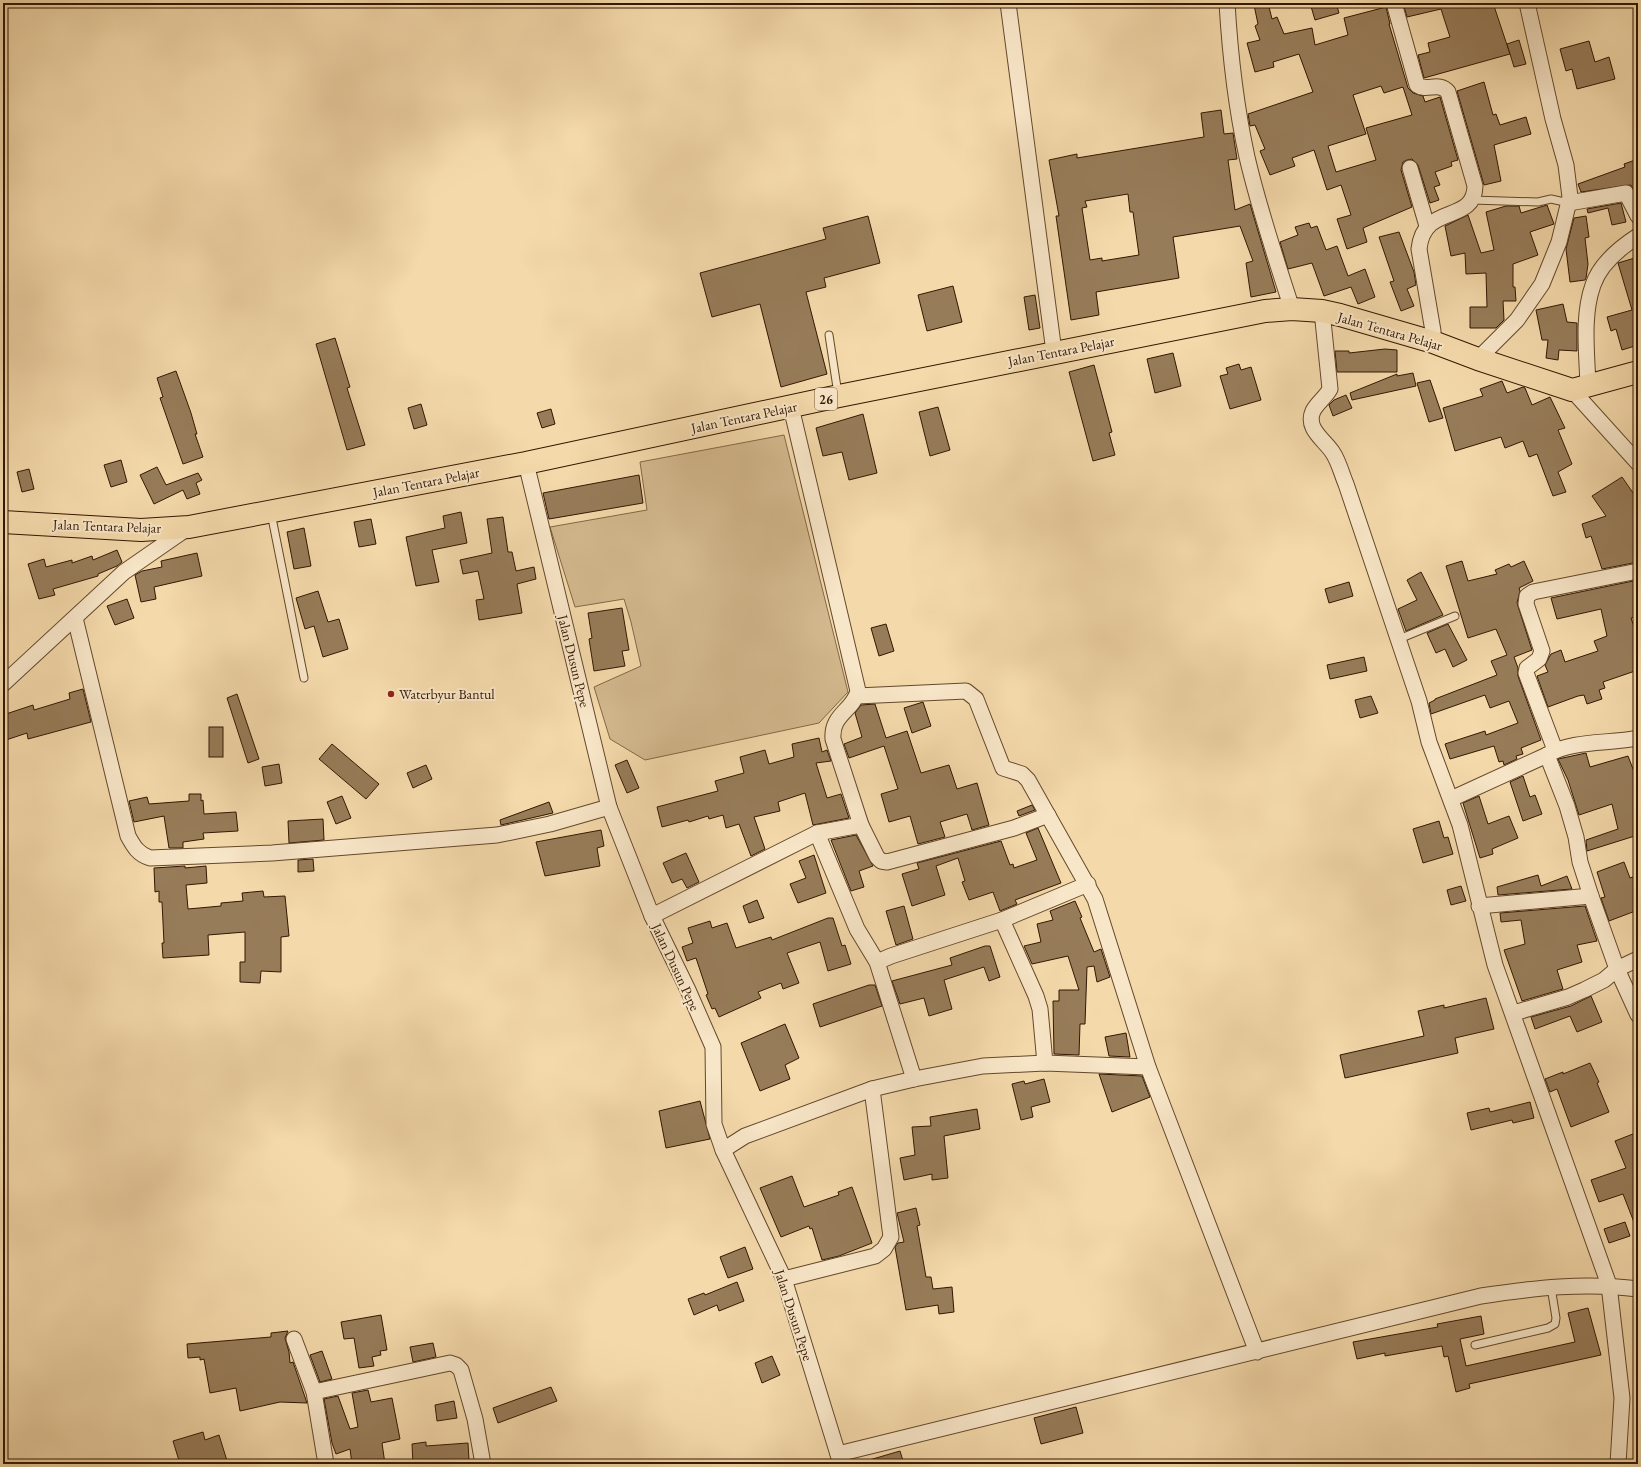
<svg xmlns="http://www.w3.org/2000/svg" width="1641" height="1467" font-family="'EB Garamond',serif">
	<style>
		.green { fill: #d3b88d; stroke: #836847 }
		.building { fill: #977c59; stroke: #331701; fill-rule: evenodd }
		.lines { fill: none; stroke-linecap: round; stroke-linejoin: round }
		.lane-casing { stroke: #63482b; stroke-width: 9 }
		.street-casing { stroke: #63482b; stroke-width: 17 }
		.primary-casing { stroke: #331701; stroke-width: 24 }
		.lane { stroke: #f8e6c8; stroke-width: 7 }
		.street { stroke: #f8e6c8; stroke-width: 15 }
		.primary { stroke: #f4d9aa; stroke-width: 22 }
		.poi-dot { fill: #8f2418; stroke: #f8e6c8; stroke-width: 1.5 }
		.labels { text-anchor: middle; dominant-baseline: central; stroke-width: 4; stroke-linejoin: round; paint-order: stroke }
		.shield { fill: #f8e6c8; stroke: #6e553d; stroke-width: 1 }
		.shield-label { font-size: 13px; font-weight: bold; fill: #331701 }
		.street-label { font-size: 14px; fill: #331701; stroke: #f8e6c8 }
		.poi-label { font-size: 14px; fill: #331701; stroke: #f8e6c8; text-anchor: start }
	</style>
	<rect width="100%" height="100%" fill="#f4d9aa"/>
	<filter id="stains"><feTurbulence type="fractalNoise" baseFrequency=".005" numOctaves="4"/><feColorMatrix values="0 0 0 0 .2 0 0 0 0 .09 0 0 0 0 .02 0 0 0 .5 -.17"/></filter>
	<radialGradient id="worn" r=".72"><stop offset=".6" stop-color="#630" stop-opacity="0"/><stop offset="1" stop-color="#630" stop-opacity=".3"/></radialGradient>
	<!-- green -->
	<polygon class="green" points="784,435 848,692 819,723 645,760 610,739 594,687 641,666 631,622 624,599 575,607 550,527 647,510 640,462"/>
	<!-- building -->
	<g class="building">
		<path d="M1263 3H1268L1272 19 1277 17 1284 34 1312 28 1315 45 1348 35 1344 18 1386 7 1390 24H1389L1408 88 1413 93 1423 96 1425 102 1440 97 1458 160 1451 162 1452 166 1435 172 1440 185 1434 187 1439 200 1430 203 1418 165 1412 159 1407 160 1403 162 1401 170 1412 207 1363 228 1367 242 1347 249 1337 219 1351 215 1341 185 1327 190 1314 150 1292 158 1295 166 1270 175 1260 151 1265 149 1255 125 1250 126 1248 114 1313 92 1299 54 1273 62 1274 67 1255 72 1247 43 1260 40 1255 26 1258 24 1254 5ZM1381 86 1384 93 1403 87 1412 115 1366 128 1376 160 1336 172 1328 146 1366 134 1353 95Z"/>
		<polygon points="1310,3 1336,3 1339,13 1315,20"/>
		<polygon points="1403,3 1493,3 1510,54 1424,78 1418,55 1430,52 1428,43 1450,37 1441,9 1407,17"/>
		<polygon points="1519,40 1526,64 1514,67 1507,44"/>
		<polygon points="1589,41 1595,62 1609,57 1615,79 1577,89 1572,69 1566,71 1560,49"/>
		<polygon points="1484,82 1493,115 1496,114 1500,125 1526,117 1531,134 1494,145 1501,181 1484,185 1457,91"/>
		<path d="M1221 110 1224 134 1233 133 1237 159 1228 160 1235 210 1250 204 1276 292 1251 297 1246 263 1253 261 1240 226 1173 237 1179 278 1096 292 1099 315 1071 320 1056 216H1059L1049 160 1077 154V158L1204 137 1201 113ZM1128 194 1130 212H1133L1139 255 1102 261V258L1090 260 1082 208 1087 207 1085 201Z"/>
		<polygon points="1638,159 1638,197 1631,185 1581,192 1578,184 1625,167 1624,164"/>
		<polygon points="1621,203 1626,222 1612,225 1608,208 1588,213 1587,209"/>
		<polygon points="1547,205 1554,224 1530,232 1538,255 1513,264 1513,287 1515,287 1516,301 1503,301 1504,320 1496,328 1470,328 1470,307 1487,307 1486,273 1466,274 1465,253 1451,256 1445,226 1468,215 1481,253 1494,250 1486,212 1506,206 1519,206 1521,213"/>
		<polygon points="868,216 880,263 824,278 826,287 806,292 827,374 781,387 760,304 712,317 700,273 826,239 823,228"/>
		<polygon points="1586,216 1589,237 1585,238 1588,264 1586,278 1585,280 1570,282 1566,249 1574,218"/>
		<polygon points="1309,223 1311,228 1317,226 1326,250 1337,246 1348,276 1365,269 1375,297 1358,304 1351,287 1324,296 1312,263 1288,269 1280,242 1298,235 1295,227"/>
		<polygon points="1399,232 1414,272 1416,285 1407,289 1414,306 1401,311 1390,282 1394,281 1379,237"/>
		<polygon points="1638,257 1638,345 1622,350 1616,329 1611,331 1607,317 1632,310 1618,263"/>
		<polygon points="953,286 962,322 927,331 918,295"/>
		<polygon points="1035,295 1040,328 1029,330 1024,297"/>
		<polygon points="1563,304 1567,322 1577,323 1577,351 1559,350 1558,360 1546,358 1548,340 1542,340 1536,310"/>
		<polygon points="335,338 350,387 347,388 365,445 347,450 316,344"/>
		<polygon points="1385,349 1397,350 1397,372 1337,372 1335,351 1349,351 1349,353"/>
		<polygon points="1173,353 1181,386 1155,393 1147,359"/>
		<polygon points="1239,364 1241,370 1251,367 1261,400 1230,409 1220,376 1228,374 1226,368"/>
		<polygon points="1094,365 1112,432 1109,433 1115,455 1093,461 1069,372"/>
		<polygon points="176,371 191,413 197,434 195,434 203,457 183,464 160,398 163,397 157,378"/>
		<polygon points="1413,373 1416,386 1352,400 1350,393 1397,374 1397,376"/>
		<polygon points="1430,380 1443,418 1429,422 1417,383"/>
		<polygon points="1502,381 1507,393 1523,387 1525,388 1532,405 1550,397 1565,428 1558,430 1572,464 1558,472 1566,492 1553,496 1537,454 1529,457 1523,441 1505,448 1501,437 1455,451 1443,408 1483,396 1480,389"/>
		<polygon points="1346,395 1352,408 1333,416 1329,405 1334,400"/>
		<polygon points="421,404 427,425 414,429 408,408"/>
		<polygon points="938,407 950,450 930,456 919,412"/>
		<polygon points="551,409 555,424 542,428 537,413"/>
		<polygon points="863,414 877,473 849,480 842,452 823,456 816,428"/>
		<polygon points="121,460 127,482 111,487 104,465"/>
		<polygon points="157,467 166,485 198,473 202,480 196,483 200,494 187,499 183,490 154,504 140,475"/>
		<polygon points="29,469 34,489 22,492 17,472"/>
		<polygon points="639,475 643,503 549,519 543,493"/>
		<polygon points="1622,477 1638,500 1638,562 1602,569 1591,536 1586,538 1582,524 1606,516 1592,496"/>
		<polygon points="461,512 467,543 432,550 439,582 416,586 406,537 445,528 443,516"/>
		<polygon points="503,517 508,552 512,552 516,571 534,567 536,579 517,584 522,613 479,620 476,600 484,599 478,571 463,574 460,560 492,553 487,519"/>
		<polygon points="371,519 376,544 359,547 354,522"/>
		<polygon points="304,528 311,566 294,569 287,532"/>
		<polygon points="117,550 122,562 117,566 98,574 98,576 53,589 55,595 39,599 28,564 44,559 46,567 72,560 72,563 92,556 93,560"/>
		<polygon points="197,553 202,576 154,587 156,599 141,602 135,575 142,571 162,567 161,561"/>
		<polygon points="1462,561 1468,581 1497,574 1495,570 1509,564 1511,567 1524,561 1533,581 1519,588 1520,591 1517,603 1532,650 1514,657 1518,668 1518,676 1541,740 1521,748 1523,754 1516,756 1517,759 1504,765 1503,761 1499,762 1494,746 1450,759 1445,744 1485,731 1486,735 1518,723 1509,701 1490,708 1485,695 1431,714 1429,703 1435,700 1435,699 1497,675 1491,661 1507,655 1496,629 1468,638 1446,566"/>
		<polygon points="1421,572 1443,615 1406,631 1398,609 1417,600 1407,580"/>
		<polygon points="1638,580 1638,616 1631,618 1638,638 1638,670 1603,682 1605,688 1599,690 1602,699 1587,704 1584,695 1578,696 1548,707 1537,676 1548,672 1545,665 1551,654 1561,650 1565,662 1598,651 1594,641 1607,636 1601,609 1557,619 1551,598"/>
		<polygon points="1349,582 1353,596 1329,603 1325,589"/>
		<polygon points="318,591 328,622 339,619 348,649 323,657 314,626 305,629 296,598"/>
		<polygon points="127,599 134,618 115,625 107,606"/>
		<polygon points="622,608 629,650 622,651 625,666 594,671 589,639 592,638 588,613"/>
		<polygon points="886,624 894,651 879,656 871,628"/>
		<polygon points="1448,624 1467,660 1453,667 1445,649 1436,653 1427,633"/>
		<polygon points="1364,657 1367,671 1330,679 1327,665"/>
		<polygon points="83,689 91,722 28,739 27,733 3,741 3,715 33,705 34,710 70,699 69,693"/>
		<polygon points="237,694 259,759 248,763 227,698"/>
		<polygon points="1371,696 1378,713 1360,718 1355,700"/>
		<polygon points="923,702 931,726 912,733 904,708"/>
		<polygon points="875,704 886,738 907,731 921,773 949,765 957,789 977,783 989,825 972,830 967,814 940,822 945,837 918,844 910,816 889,822 881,794 898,789 884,746 849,758 844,744 862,737 855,713 861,705"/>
		<rect x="209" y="727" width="14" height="30"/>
		<polygon points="819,738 822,752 827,750 831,761 816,763 827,798 841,794 849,818 813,825 805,793 778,802 780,811 754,817 765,849 751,856 739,824 726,828 723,815 709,819 708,816 689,822 688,820 662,827 657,807 718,791 715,781 744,773 740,757 765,750 769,764 794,757 792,744"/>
		<polygon points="332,744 379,784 366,799 319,759"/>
		<polygon points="1586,753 1590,767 1628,756 1638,782 1638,835 1587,851 1586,840 1618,829 1612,804 1579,815 1568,780 1558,759"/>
		<polygon points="627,760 639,788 627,793 615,765"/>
		<polygon points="279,764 282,783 265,786 262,767"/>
		<polygon points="426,765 432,779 413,788 407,773"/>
		<polygon points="1523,776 1530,797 1535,795 1542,814 1523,821 1510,782"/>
		<polygon points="189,794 201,794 201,801 203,800 204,814 236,812 238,831 203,833 204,839 183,842 183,848 169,848 164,816 134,822 129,801 147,797 149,804 189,801"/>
		<polygon points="342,796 351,818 336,824 327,802"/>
		<polygon points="1479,796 1488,824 1509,816 1518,838 1492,849 1493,854 1480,858 1463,803"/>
		<polygon points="549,802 553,813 501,825 500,820"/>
		<polygon points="1032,805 1035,810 1019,816 1017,811"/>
		<polygon points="323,819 324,840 289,843 288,821"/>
		<polygon points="1439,821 1444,838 1448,837 1453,854 1423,863 1413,829"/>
		<polygon points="1038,828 1061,883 1015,900 1017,904 1000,911 993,892 969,900 962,882 965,881 958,858 936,866 945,895 912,906 902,874 919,869 917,863 1001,841 1010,865 1013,864 1014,868 1037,860 1026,833"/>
		<polygon points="601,830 604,846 597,848 600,866 545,876 536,842"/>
		<polygon points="856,835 873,866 859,871 864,887 851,891 831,840"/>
		<polygon points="686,853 699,882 687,888 682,879 672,883 663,863"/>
		<polygon points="814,855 826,893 798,903 790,884 806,878 799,861"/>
		<polygon points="313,859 314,871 298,872 298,860"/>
		<polygon points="1624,862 1630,878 1638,875 1638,910 1609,921 1601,898 1605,897 1597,872"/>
		<polygon points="185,866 185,868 206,866 207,883 186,885 188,909 221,906 221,903 243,901 242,893 263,891 264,897 285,896 289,936 281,937 281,972 261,971 260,983 240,982 240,962 245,962 245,932 208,935 209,955 163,958 162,943 164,943 162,902 159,902 159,891 155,892 154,868"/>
		<polygon points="1538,875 1541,886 1567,876 1572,889 1498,895 1497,887"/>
		<polygon points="1461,886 1466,901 1451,905 1447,890"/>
		<polygon points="757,900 764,918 749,923 743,906"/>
		<polygon points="1075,901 1082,917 1080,918 1094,952 1101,949 1110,977 1097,982 1094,966 1087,967 1085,1024 1080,1024 1079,1055 1054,1054 1053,1001 1059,1001 1059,990 1079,990 1068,956 1032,964 1024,946 1041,942 1037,924 1053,920 1050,911"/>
		<polygon points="904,906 913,939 896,945 886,911"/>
		<polygon points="1585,906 1597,941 1577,945 1582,962 1557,970 1563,989 1522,1001 1504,950 1525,944 1521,920 1501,922 1500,913"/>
		<polygon points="828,918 833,918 842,946 845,945 851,964 828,971 820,942 787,953 799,983 783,989 781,983 758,992 761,998 719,1017 715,1008 712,1009 706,995 708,994 696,958 687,961 682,947 693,943 688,928 710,921 712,928 727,923 736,948 771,937 772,940"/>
		<polygon points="985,946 990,946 1000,977 989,981 984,967 944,980 952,1009 929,1016 924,998 900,1004 892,981 952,965 950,958"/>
		<polygon points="869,985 875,985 882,1006 820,1027 813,1004"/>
		<polygon points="1591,996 1602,1022 1577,1032 1570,1016 1535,1029 1531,1017 1571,1006"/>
		<polygon points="1486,998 1494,1029 1455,1038 1458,1053 1345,1078 1340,1055 1424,1036 1418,1011 1444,1005 1444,1008"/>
		<polygon points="785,1024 799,1058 785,1065 790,1079 760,1091 741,1043"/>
		<polygon points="1126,1033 1130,1057 1109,1056 1105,1037"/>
		<polygon points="1590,1063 1599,1082 1597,1083 1609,1112 1571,1127 1557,1089 1550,1092 1545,1079 1563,1072 1563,1074"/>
		<polygon points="1099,1074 1142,1076 1150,1097 1112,1112"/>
		<polygon points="1044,1079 1050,1102 1031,1107 1033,1117 1021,1120 1012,1084 1024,1081 1025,1084"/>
		<polygon points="700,1101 710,1139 666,1148 659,1111"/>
		<polygon points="1530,1102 1534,1118 1513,1123 1512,1120 1471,1130 1467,1113 1489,1108 1490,1112"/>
		<polygon points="977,1109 980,1129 944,1136 948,1178 932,1180 932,1174 904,1180 900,1158 915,1155 912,1127 931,1126 930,1117"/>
		<polygon points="1638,1132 1638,1230 1637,1230 1623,1194 1599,1202 1591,1180 1626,1168 1615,1141"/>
		<polygon points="792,1176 804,1207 839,1195 838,1192 852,1187 872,1243 839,1256 822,1260 812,1228 810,1229 809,1226 781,1237 760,1188"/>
		<polygon points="916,1208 920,1225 917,1226 926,1277 931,1277 933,1289 952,1287 954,1312 939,1314 938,1305 906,1310 895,1247 898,1243 904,1242 897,1213"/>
		<polygon points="1625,1222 1630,1236 1609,1243 1604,1229"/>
		<polygon points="745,1247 753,1269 728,1278 720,1257"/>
		<polygon points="737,1282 744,1301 719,1311 717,1305 694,1315 688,1299 704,1293 705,1295"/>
		<polygon points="1588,1308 1601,1355 1469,1384 1470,1388 1456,1392 1448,1356 1444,1357 1442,1346 1385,1356 1385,1353 1357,1359 1353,1342 1438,1327 1437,1324 1481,1316 1484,1334 1460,1339 1466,1366 1575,1342 1568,1313"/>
		<polygon points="381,1315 387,1350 380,1351 381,1355 372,1357 374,1366 359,1368 354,1338 344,1339 341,1322"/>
		<polygon points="288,1331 285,1338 289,1352 290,1363 293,1362 307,1403 280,1402 240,1411 236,1388 210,1393 204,1359 200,1360 200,1357 188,1358 187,1344 271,1337 271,1333"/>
		<polygon points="433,1343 436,1357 413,1362 410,1347"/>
		<polygon points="322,1351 332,1379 320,1382 310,1355"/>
		<polygon points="772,1356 780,1375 762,1383 755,1363"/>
		<polygon points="551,1387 557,1401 498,1423 493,1408"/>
		<polygon points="368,1390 371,1402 392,1398 400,1439 382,1443 385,1464 352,1464 350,1449 336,1454 332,1443 324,1399 338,1396 350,1429 358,1427 352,1393"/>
		<polygon points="454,1401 457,1418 437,1421 435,1405"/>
		<polygon points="1076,1407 1083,1433 1041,1444 1034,1418"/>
		<polygon points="203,1432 205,1440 219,1435 228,1464 180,1464 173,1441"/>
		<polygon points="426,1442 426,1446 468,1443 469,1460 413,1464 412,1444"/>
		<polygon points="900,1451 904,1464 866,1464 866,1461"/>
	</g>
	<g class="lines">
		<defs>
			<g id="lane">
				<polyline points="1472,200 1538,202 1551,199 1569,203"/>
				<polyline points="829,335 838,394"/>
				<polyline points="271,513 304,678"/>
				<polyline points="1399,639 1455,616"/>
				<polyline points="1475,1345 1548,1328 1555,1324 1556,1318 1551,1287"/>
			</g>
			<g id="street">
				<polyline points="1008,3 1054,352"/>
				<path d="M1227 3C1230 54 1236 107 1247 157 1259 209 1276 259 1292 309"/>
				<path d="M1394 3 1417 85C1427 92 1439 81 1448 92L1475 186C1474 225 1424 202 1419 249L1433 331V342"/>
				<polyline points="1410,168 1427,226"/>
				<polyline points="1569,203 1626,193 1638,216"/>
				<path d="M1322 311 1330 389C1326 397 1317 403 1313 411 1305 429 1325 440 1333 453 1339 462 1342 475 1346 484L1419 701 1429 742 1460 825 1495 965 1609 1285 1622 1398 1618 1464"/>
				<polyline points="1478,359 1517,320 1542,284 1559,242 1570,197 1566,165 1553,119 1527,3"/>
				<path d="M1588 386C1587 353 1582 316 1593 285 1600 264 1621 247 1638 236"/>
				<polyline points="1572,390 1638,463"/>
				<path d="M791 407 858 691C853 711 831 714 833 739L861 825"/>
				<polyline points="526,463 609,807 652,916 688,990 713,1047 714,1124 723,1150 784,1279 841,1464"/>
				<path d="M75 618 128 836C134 847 138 854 150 858L272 853 497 835 550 824 609 807"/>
				<polyline points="3,684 124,572 189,527"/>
				<polyline points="857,696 966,691 976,699 1003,768 1022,774 1028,780 1095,899 1148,1067 1257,1352"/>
				<path d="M1638 738C1609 744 1572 740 1547 755L1567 806 1576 837 1580 862 1591 896 1617 969 1638 1015"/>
				<polyline points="1555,750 1526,673 1527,668 1539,659 1542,651 1526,604 1527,596 1533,592 1638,571"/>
				<polyline points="1451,799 1547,755"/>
				<polyline points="817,833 857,929 877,962 914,1079"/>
				<polyline points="1479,906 1591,896"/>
				<polyline points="652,916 817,833 861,825 877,857 881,861 887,862 1014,828 1048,815"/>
				<polyline points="1002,920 1036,996 1040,1009 1045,1063"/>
				<polyline points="877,962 891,956 1002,920 1088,884"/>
				<polyline points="1514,1013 1568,997 1584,990 1604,980 1617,969 1638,959"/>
				<polyline points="723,1150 745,1136 872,1089 914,1079 983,1066 1045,1063 1148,1067"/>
				<polyline points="784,1279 875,1256 884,1249 891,1237 872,1089"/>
				<polyline points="294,1339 314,1392 326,1464"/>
				<polyline points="314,1392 450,1363 456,1365 461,1370 475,1419 483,1464"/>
				<path d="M838 1454 1481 1296C1534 1288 1585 1282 1638 1289"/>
			</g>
			<polyline id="primary" points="3,522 141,530 189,527 526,463 839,396 1265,311 1292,309 1322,311 1340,315 1433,342 1478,359 1572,390 1638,372"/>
		</defs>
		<!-- lane casing -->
		<use href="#lane" class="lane-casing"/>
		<!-- street casing -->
		<use href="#street" class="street-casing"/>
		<!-- primary casing -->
		<use href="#primary" class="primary-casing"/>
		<!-- lane -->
		<use href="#lane" class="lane"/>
		<!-- street -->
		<use href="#street" class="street"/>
		<!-- primary -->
		<use href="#primary" class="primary"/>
	</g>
	<!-- markers -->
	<circle class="poi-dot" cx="391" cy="694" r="4"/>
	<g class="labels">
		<!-- shield labels -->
		<rect class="shield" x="815" y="388" width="22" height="22" rx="3"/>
		<g class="shield-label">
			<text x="826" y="399">26</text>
		</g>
		<!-- street labels -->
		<g class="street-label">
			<text transform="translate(1390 331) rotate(16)">Jalan Tentara Pelajar</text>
			<text transform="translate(1061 351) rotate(-11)">Jalan Tentara Pelajar</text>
			<text transform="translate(744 417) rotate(-12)">Jalan Tentara Pelajar</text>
			<text transform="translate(426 482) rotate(-11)">Jalan Tentara Pelajar</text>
			<text transform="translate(107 526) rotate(2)">Jalan Tentara Pelajar</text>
			<text transform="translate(574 661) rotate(76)">Jalan Dusun Pepe</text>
			<text transform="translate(676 967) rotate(65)">Jalan Dusun Pepe</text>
			<text transform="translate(794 1315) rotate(72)">Jalan Dusun Pepe</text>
		</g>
		<!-- poi labels -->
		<g class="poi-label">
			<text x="399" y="694">Waterbyur Bantul</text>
		</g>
	</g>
	<!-- margin -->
	<rect width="1641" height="1467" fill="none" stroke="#f4d9aa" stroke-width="16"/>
	<rect x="4" y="4" width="1633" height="1459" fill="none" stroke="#331701" stroke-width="2"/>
	<rect x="8" y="8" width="1625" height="1451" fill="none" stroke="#331701"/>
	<rect width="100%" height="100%" filter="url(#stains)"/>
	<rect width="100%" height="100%" fill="url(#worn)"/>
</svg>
